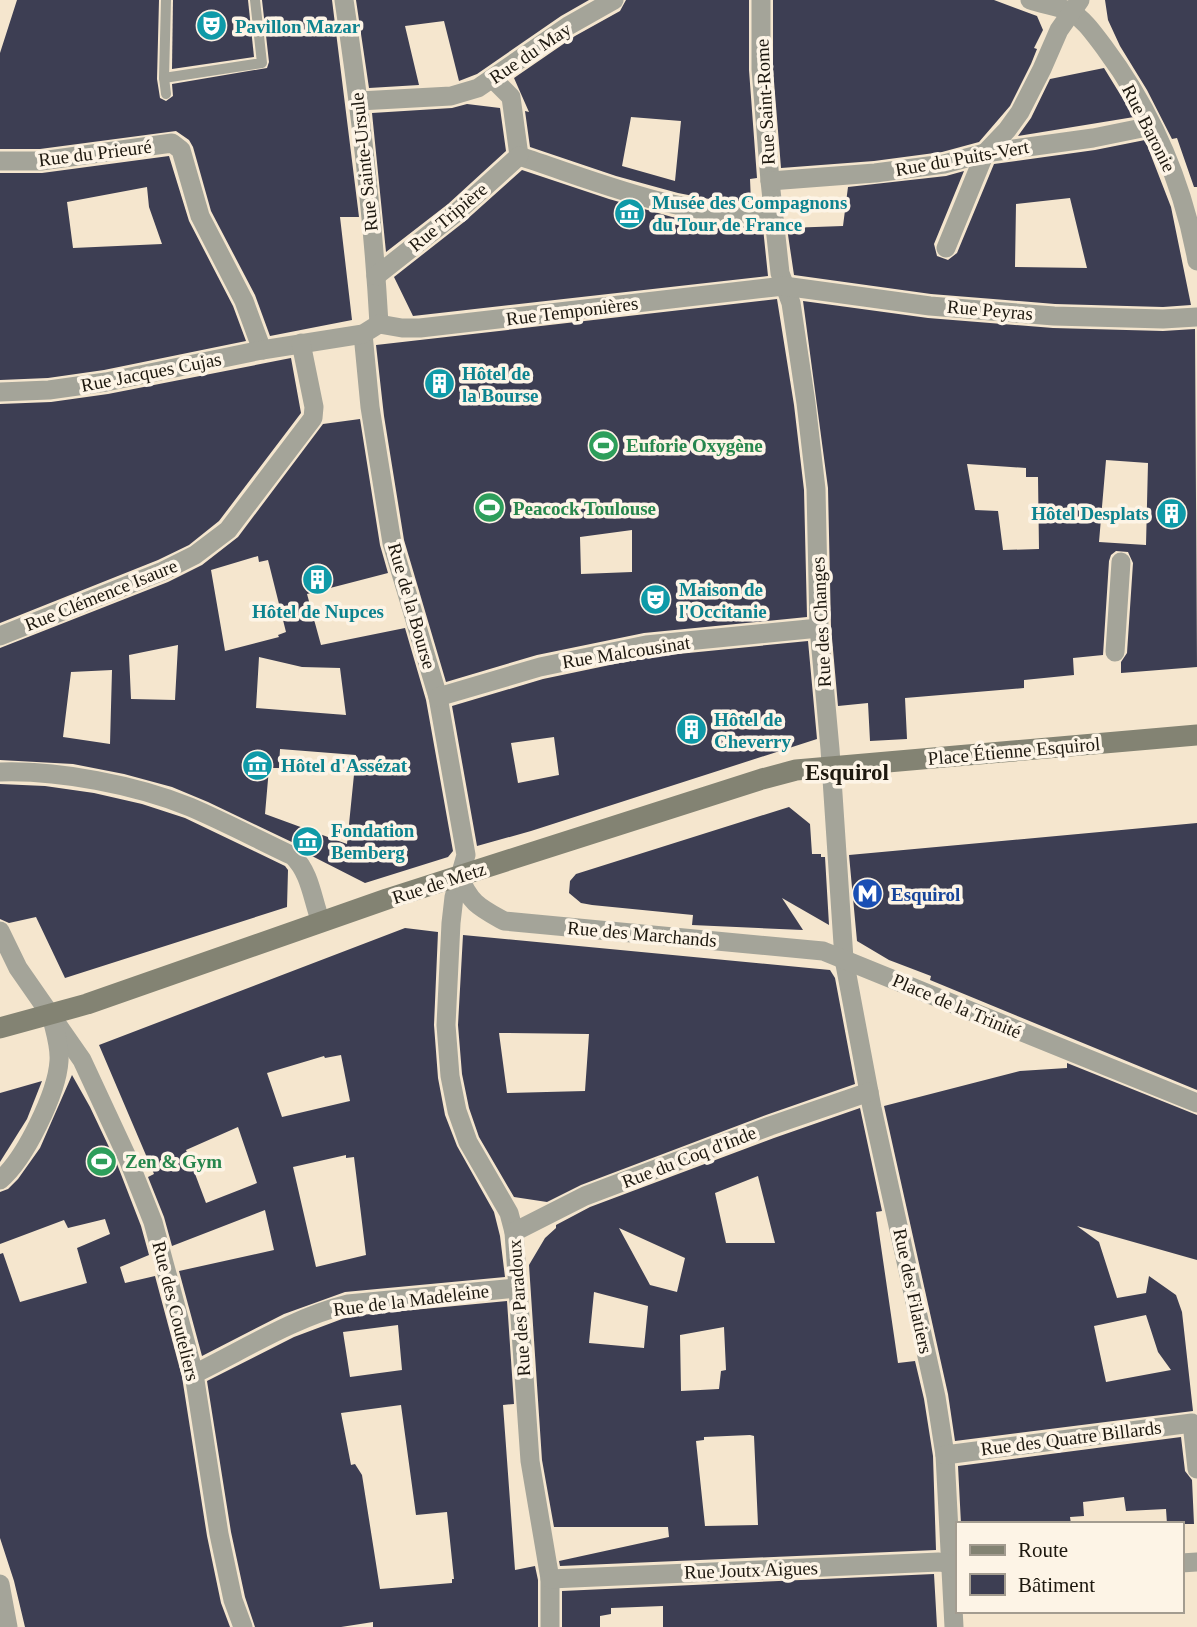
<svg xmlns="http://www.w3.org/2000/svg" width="1197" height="1627" font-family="'Times New Roman',serif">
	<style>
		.building { fill: #3d3e53; fill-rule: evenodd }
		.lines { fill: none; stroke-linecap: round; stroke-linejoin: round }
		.lane { stroke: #a4a499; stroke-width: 10 }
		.street { stroke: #a4a499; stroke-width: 19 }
		.secondary { stroke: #838373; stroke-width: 21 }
		.labels { text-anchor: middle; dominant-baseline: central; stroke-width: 7; stroke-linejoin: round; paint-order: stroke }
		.culture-label { font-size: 19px; font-weight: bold; fill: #0d838f; stroke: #fdf4e6; text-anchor: start }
		.street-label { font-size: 19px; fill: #1d180f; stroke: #fdf4e6 }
		.leisure-label { font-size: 19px; font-weight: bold; fill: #27864d; stroke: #fdf4e6; text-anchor: start }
		.transit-label { font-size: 19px; font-weight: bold; fill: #164399; stroke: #fdf4e6; text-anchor: start }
		.quarter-label { font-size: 23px; font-weight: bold; fill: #1d180f; stroke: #fdf4e6 }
	</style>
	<rect width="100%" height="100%" fill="#f5e6ce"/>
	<!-- building -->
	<g class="building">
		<polygon points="17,0 159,0 157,79 160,98 166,101 173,96 172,84 267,68 269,62 262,0 332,0 359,217 340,217 352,320 270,336 255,295 211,211 193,147 189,140 176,131 40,149 0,149 0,53"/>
		<polygon points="173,0 248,0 254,57 172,69"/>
		<polygon points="356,0 589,0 561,16 477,74 459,81 444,21 405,26 419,85 369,88"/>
		<path d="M626 0H749V70L757 178 750 179 751 202 709 199 678 193 616 176 530 147 525 111 529 112 514 78 575 36 620 11ZM631 117 681 121 675 181 622 166Z"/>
		<polygon points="773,0 994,0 1037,16 1043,30 1034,48 1037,49 1031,64 1010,106 979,142 942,152 874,161 781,168 773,69"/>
		<polygon points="1105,0 1197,0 1197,187 1194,187 1177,138 1172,139 1147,90 1120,46 1108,20"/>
		<polygon points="1104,68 1134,117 1018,136 1031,118 1050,79"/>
		<polygon points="467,104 500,108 506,151 448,204 386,252 372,113 452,108"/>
		<path d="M1145 140 1171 207 1191 305 1163 307 1055 304 931 294 794 275 787 228 843 226 848 187 946 176 964 171 934 244 937 256 948 260 957 253 994 164 1095 150ZM1070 198 1087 268 1015 267 1016 204Z"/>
		<path d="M169 156 189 221 233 306 246 341 104 370 48 378 0 380V173H42ZM147 187 149 207 162 244 73 248 67 202Z"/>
		<polygon points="522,170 609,199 672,217 706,223 763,228 768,276 413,316 394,277 464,222"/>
		<path d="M777 299 794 405 804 490 807 617 644 633 537 655 446 682 404 540 384 416 376 345ZM632 530V572L581 574 580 537Z"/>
		<path d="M803 301 928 318 1053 328 1163 331 1195 329 1197 667 1121 673V662L1127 653 1133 563 1128 552 1116 551 1111 555 1109 561 1103 655 1073 658 1074 675 1024 680V688L905 698 907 739 870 741 868 703 838 706 831 627 828 488ZM1106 460 1148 463 1146 545 1099 542ZM967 464 1026 468V477H1038L1039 549 1003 550 998 511 975 510Z"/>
		<polygon points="291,358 301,413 219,521 189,545 158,560 0,623 0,404 51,402 108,394"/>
		<path d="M360 419 380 545 388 573 307 594 321 645 405 628 426 700 453 851 448 857 365 883 308 854 298 845 208 802 172 787 124 774 73 764 0 760V648L168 582 202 565 238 537 323 424ZM258 556 259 562 268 560 286 632 278 635 279 637 225 651 211 570ZM178 645 175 700 131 699 129 655ZM259 657 302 667 340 668 346 715 256 708ZM112 670 110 744 63 737 71 672ZM280 749 356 755 347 844 265 814 269 768H279Z"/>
		<path d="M808 641 817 739 531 831 477 846 452 706 543 679 648 657ZM554 737 559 775 518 783 511 743Z"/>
		<polygon points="0,784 45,786 94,793 142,804 185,818 285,866 288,870 287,907 65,978 36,917 9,923 0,919"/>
		<polygon points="789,807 810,824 812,854 821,854 821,857 825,857 829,925 782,898 803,930 692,925 693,915 592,905 581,903 569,893 570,881 576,874"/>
		<polygon points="1197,823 1197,1090 930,980 931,976 889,960 857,941 849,855"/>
		<path d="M405 928 438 932 434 1025 438 1078 445 1115 457 1146 494 1212 500 1236 505 1277 345 1292 284 1314 202 1356 179 1271 274 1250 265 1210 172 1246 164 1217 148 1177 154 1174 99 1045ZM341 1055 350 1101 282 1117 267 1073 324 1056 325 1058ZM238 1127 257 1183 206 1203 186 1150ZM346 1155V1158L354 1157 366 1255 316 1267 293 1167Z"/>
		<path d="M463 935 830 970 835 978 855 1084 766 1115 581 1185 547 1202 514 1197 479 1137 469 1108 462 1074 458 1025ZM499 1033 589 1034 585 1091 507 1093Z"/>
		<path d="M1067 1063 1197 1115V1260L1077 1226 1099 1242 1117 1298 1146 1293 1149 1276 1176 1295 1182 1312 1193 1411 955 1441 948 1394 884 1106 1020 1071 1067 1068ZM1146 1315 1158 1352 1171 1370 1106 1382 1094 1326Z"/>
		<polygon points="72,1075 90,1107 117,1164 141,1226 149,1255 120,1267 125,1283 155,1276 182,1377 207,1536 221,1603 230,1627 25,1627 14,1581 0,1538 0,1254 3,1253 20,1302 87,1283 77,1248 110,1234 105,1219 68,1228 64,1220 0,1244 0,1192 8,1189 18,1179 40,1148"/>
		<polygon points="42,1081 27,1119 0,1162 0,1093"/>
		<path d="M860 1108 882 1211 876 1212 898 1363 915 1361 924 1399 933 1456 936 1550 560 1566 559 1561 669 1537 668 1527H554L542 1460 529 1265 545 1238 556 1228V1225L590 1207 774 1138ZM758 1176 775 1243H726L715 1193ZM619 1228 685 1258 677 1292 650 1285ZM594 1292 648 1306 644 1348 589 1343ZM724 1327 726 1370 721 1371 719 1389 681 1391 680 1335ZM750 1435 754 1436 758 1525 705 1526 696 1441 704 1440V1437Z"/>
		<path d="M507 1301 514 1404 503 1405 515 1570 535 1566 538 1580V1627H373V1622L341 1627H255L245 1597 231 1532 207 1381 294 1337 350 1316ZM398 1325 402 1370 350 1377 343 1332ZM401 1405 416 1515 447 1512 454 1579H452V1583L380 1589 362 1475 355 1464 351 1465 341 1413Z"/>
		<polygon points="1181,1437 1185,1471 1192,1480 1194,1524 1167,1524 1166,1509 1126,1511 1124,1497 1083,1502 1084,1516 1070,1517 1071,1524 961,1524 958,1466"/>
		<polygon points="934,1574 937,1627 663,1627 663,1606 611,1608 611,1614 600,1616 600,1627 562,1627 562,1591"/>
	</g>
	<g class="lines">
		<!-- lane -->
		<g class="lane">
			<polyline points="166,0 164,78 166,94"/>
			<polyline points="164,78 262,63 255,0"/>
		</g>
		<!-- street -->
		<g class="street">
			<path d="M344 0C360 107 373 215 379 324"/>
			<polyline points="761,0 761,69 770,181 780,273 791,303 806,403 816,489 819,628 830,749 844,959 872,1108 936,1397 945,1455 954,1627"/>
			<path d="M1030 0C1043 5 1059 6 1071 12 1085 20 1094 34 1104 47 1151 110 1183 183 1197 261"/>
			<polyline points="493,79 511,97 519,156"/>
			<polyline points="359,101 451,96 478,88 568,26 614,0"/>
			<path d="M519 156C602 183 684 219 773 214"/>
			<polyline points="0,161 41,161 172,143 181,150 200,216 244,301 262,350"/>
			<polyline points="770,181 875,173 944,164 985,153 1093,138 1152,126"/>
			<polyline points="946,248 985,153 1007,130 1020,112 1042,69 1059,30 1080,0"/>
			<polyline points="376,276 456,213 519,156"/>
			<polyline points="363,334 370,407 392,543 438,697 466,855 454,897 451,923 446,1025 450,1076 457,1111 468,1142 509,1213 514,1232 530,1461 550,1579 550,1627"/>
			<polyline points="0,392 49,390 106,382 262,350 363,334 379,324 402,328 420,328 784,286 930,306 1054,316 1163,319 1197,317"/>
			<polyline points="0,636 163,571 195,555 228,530 313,418 314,407 301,343"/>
			<polyline points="1115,652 1121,562"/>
			<polyline points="438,697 540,667 646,645 819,628"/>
			<path d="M0 772C58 770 136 785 190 807 225 822 259 840 293 856 311 874 312 899 321 922"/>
			<path d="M459 876C470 903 479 907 504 921L823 951 1197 1103"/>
			<polyline points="0,931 18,968 82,1060 128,1159 153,1222 194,1374 219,1534 233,1600 243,1627"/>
			<path d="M0 1180C25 1159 57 1093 59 1061 60 1048 56 1035 53 1023"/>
			<polyline points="514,1232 585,1196 770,1126 869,1092"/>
			<path d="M194 1374C245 1349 293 1318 348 1304L517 1288"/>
			<polyline points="945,1455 1192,1423 1197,1469"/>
			<polyline points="1181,1563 1197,1562"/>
			<polyline points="550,1579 939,1562 951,1564 957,1570"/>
			<polyline points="0,1584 8,1627"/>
		</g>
		<!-- secondary -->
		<polyline class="secondary" points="0,1028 87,1004 387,899 762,779 796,770 1197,735"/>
	</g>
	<!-- icons -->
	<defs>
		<symbol id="theatre-disc" viewBox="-11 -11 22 22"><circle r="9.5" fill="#0f9aa8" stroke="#fdf4e6"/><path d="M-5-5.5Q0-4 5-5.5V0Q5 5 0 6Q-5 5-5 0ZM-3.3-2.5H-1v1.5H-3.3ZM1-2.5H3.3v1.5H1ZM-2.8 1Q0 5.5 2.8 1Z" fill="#fff"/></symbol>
		<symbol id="museum-disc" viewBox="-11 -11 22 22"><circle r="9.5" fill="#0f9aa8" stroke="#fdf4e6"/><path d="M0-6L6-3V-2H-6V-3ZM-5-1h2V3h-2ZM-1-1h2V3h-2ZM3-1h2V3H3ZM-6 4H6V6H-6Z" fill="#fff"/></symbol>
		<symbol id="building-disc" viewBox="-11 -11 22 22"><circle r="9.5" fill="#0f9aa8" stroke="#fdf4e6"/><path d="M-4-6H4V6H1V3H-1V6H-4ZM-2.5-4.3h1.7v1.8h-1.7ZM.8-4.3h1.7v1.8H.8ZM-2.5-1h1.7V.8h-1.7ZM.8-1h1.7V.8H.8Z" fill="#fff"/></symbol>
		<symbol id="stadium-disc" viewBox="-11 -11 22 22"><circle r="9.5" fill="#2e9e5b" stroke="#fdf4e6"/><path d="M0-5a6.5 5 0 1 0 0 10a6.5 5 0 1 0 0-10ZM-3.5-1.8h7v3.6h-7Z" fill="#fff"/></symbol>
		<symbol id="metro-disc" viewBox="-11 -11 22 22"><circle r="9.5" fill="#1a4fb4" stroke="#fdf4e6"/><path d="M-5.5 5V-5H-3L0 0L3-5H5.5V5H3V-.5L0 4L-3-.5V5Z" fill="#fff"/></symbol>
	</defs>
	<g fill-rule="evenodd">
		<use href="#theatre-disc" x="194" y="8" width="35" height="35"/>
		<use href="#museum-disc" x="612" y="196" width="35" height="35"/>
		<use href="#building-disc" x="422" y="366" width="35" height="35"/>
		<use href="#stadium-disc" x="586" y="428" width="35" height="35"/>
		<use href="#stadium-disc" x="472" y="490" width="35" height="35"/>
		<use href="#building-disc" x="1154" y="496" width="35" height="35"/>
		<use href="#building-disc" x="300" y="562" width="35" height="35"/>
		<use href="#theatre-disc" x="638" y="582" width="35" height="35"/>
		<use href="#building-disc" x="674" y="712" width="35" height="35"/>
		<use href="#museum-disc" x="240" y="748" width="35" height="35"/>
		<use href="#museum-disc" x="290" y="824" width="35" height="35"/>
		<use href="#metro-disc" x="850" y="876" width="35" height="35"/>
		<use href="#stadium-disc" x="84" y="1144" width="35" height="35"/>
	</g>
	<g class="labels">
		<!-- culture labels -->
		<g class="culture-label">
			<text x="235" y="26">Pavillon Mazar</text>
			<text x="652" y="202">Musée des Compagnons<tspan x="652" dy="22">du Tour de France</tspan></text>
			<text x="462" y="373">Hôtel de<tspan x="462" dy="22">la Bourse</tspan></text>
			<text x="1149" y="513" text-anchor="end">Hôtel Desplats</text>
			<text x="679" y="589">Maison de<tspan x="679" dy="22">l'Occitanie</tspan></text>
			<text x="318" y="611" text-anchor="middle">Hôtel de Nupces</text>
			<text x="714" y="719">Hôtel de<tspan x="714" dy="22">Cheverry</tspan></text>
			<text x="281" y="765">Hôtel d'Assézat</text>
			<text x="331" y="830">Fondation<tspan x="331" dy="22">Bemberg</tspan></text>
		</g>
		<!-- street labels -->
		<g class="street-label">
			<text transform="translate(530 53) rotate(-34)">Rue du May</text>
			<text transform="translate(765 102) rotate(-93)">Rue Saint-Rome</text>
			<text transform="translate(1149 128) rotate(63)">Rue Baronie</text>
			<text transform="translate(95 153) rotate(-7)">Rue du Prieuré</text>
			<text transform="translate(962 158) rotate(-10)">Rue du Puits-Vert</text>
			<text transform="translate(364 162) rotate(-96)">Rue Sainte-Ursule</text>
			<text transform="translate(448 217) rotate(-40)">Rue Tripière</text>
			<text transform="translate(990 310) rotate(5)">Rue Peyras</text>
			<text transform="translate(572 311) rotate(-7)">Rue Temponières</text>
			<text transform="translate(151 372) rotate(-11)">Rue Jacques Cujas</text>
			<text transform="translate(101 595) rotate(-22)">Rue Clémence Isaure</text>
			<text transform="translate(412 606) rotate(74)">Rue de la Bourse</text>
			<text transform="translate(821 622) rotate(-93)">Rue des Changes</text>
			<text transform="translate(626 652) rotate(-9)">Rue Malcousinat</text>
			<text transform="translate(1014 751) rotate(-5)">Place Étienne Esquirol</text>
			<text transform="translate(439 883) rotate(-18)">Rue de Metz</text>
			<text transform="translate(642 934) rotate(5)">Rue des Marchands</text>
			<text transform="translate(957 1006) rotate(23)">Place de la Trinité</text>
			<text transform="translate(689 1157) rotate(-21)">Rue du Coq d'Inde</text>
			<text transform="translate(913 1291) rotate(78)">Rue des Filatiers</text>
			<text transform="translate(411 1300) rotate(-7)">Rue de la Madeleine</text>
			<text transform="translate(519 1308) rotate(-94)">Rue des Paradoux</text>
			<text transform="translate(176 1311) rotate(76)">Rue des Couteliers</text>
			<text transform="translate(1071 1438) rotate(-7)">Rue des Quatre Billards</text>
			<text transform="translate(751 1570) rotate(-2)">Rue Joutx Aigues</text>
		</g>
		<!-- leisure labels -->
		<g class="leisure-label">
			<text x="626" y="445">Euforie Oxygène</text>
			<text x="513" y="508">Peacock Toulouse</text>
			<text x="125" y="1161">Zen &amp; Gym</text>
		</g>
		<!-- transit labels -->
		<g class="transit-label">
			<text x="891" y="894">Esquirol</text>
		</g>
		<!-- quarter labels -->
		<g class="quarter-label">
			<text x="847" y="772">Esquirol</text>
		</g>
	</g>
	<!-- legend -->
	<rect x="956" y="1522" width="228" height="91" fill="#fdf4e6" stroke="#a39c90" stroke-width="2"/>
	<rect x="970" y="1545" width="35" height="10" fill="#838373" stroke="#a39c90" stroke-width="2"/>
	<text x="1018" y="1557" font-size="21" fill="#1d180f">Route</text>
	<rect x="970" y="1574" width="35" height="21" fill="#3d3e53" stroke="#a39c90" stroke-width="2"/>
	<text x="1018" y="1592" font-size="21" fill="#1d180f">Bâtiment</text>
</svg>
